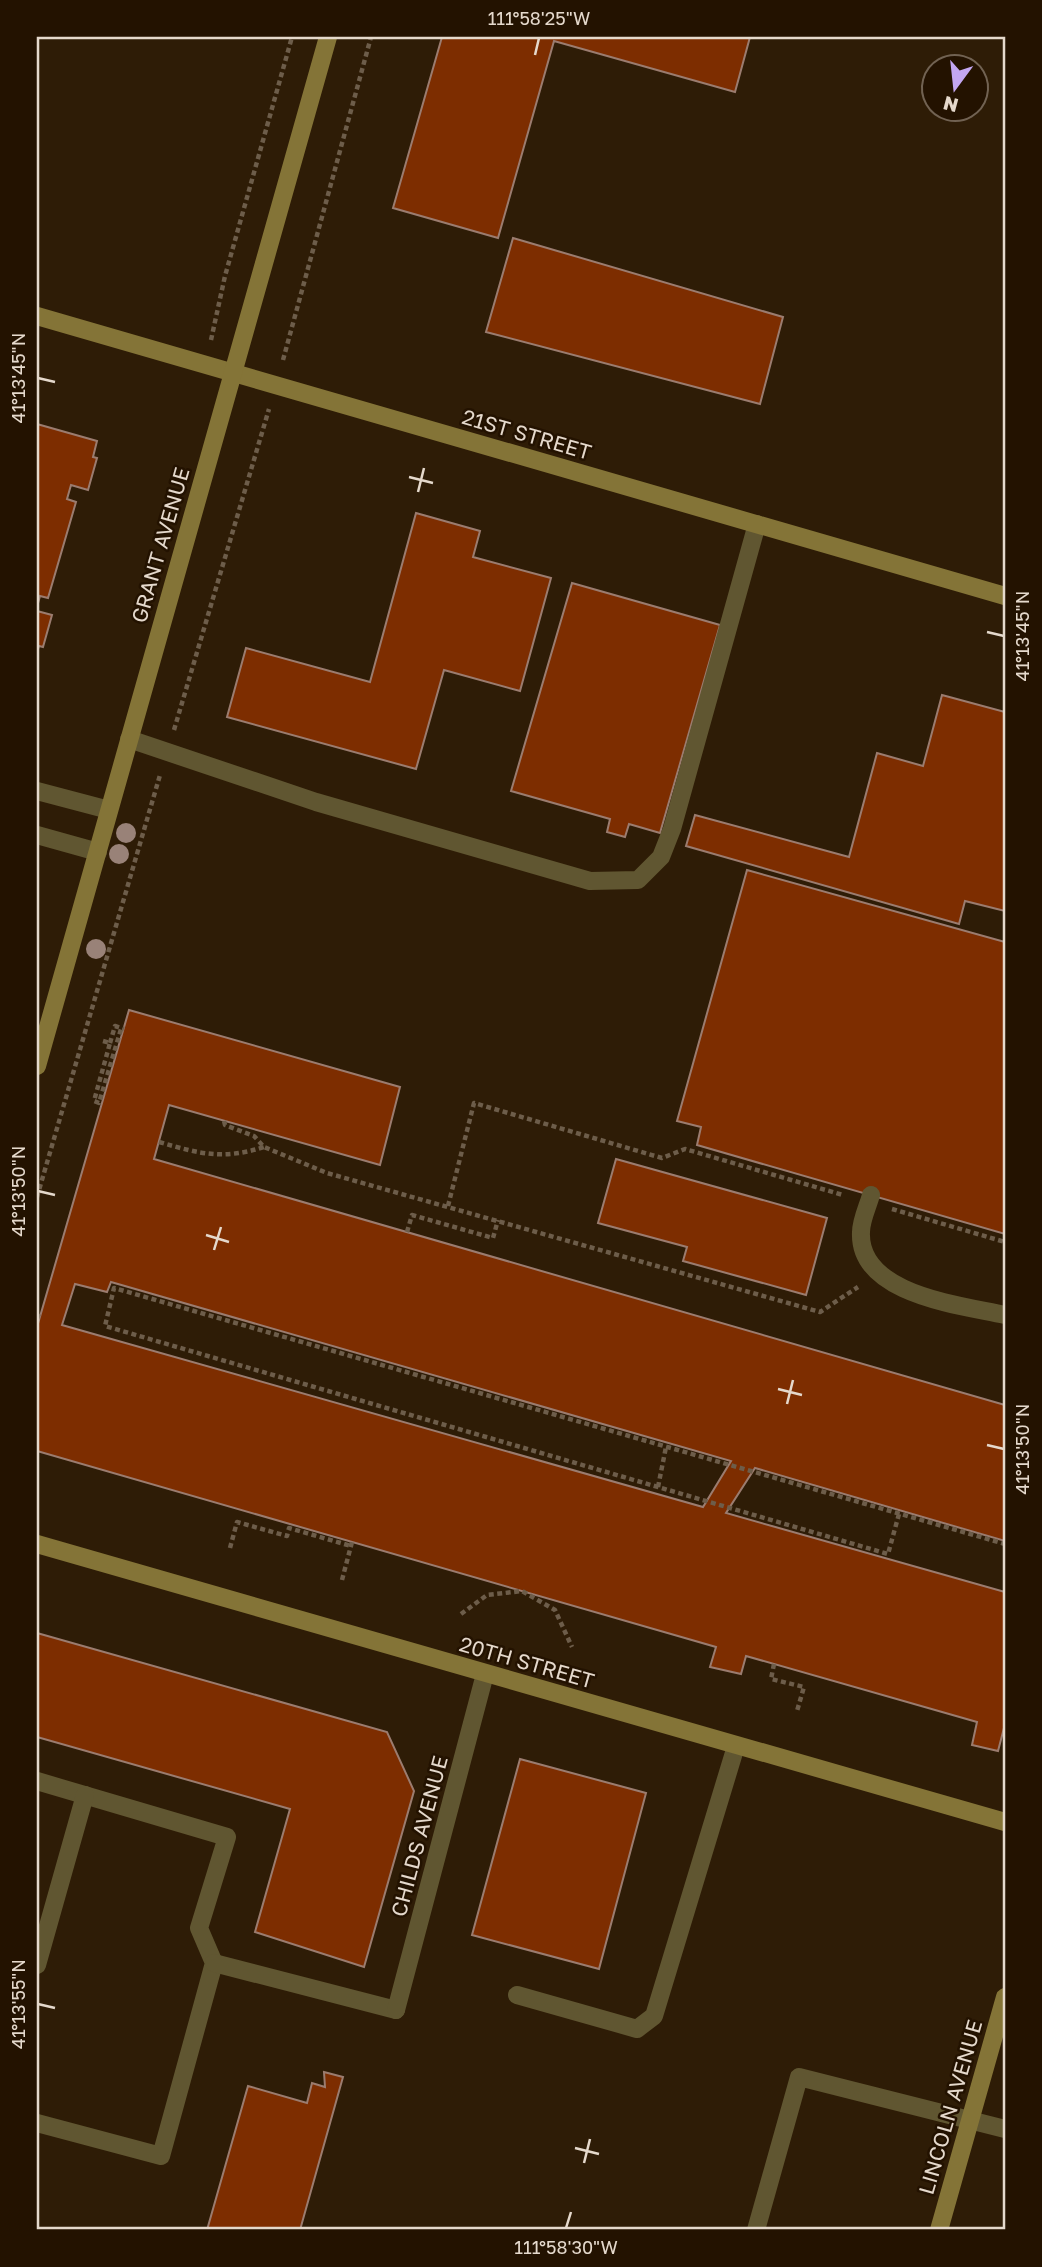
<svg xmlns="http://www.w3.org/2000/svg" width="1042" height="2267" font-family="'Golos Text',sans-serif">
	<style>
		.building { fill: #7d2d00; stroke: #9b7c6f; stroke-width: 2; fill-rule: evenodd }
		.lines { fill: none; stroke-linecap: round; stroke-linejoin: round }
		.path { stroke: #6d5d4a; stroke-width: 4.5; stroke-dasharray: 5 3.5; stroke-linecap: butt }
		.lane { stroke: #605631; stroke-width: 18 }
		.street { stroke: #605631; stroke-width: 18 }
		.secondary { stroke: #847437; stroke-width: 18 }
		.tree { fill: #998278 }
		.ticks { fill: none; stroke: #e5d9cc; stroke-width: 2.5 }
		.labels { text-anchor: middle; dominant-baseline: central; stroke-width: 5; stroke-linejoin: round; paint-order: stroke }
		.street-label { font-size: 21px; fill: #e5d9cc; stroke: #231200 }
		.neatline { fill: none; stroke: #e5d9cc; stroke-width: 2.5 }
		.ticks-label { font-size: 18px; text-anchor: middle; fill: #e5d9cc }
	</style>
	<rect width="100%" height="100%" fill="#2e1c06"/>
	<!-- building -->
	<g class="building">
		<polygon points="442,37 750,37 735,92 554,41 498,238 393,208"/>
		<polygon points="513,238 783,317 760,404 486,332"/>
		<polygon points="37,424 97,441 93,457 97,458 88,490 71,485 67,499 76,502 48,598 40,596 37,607"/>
		<polygon points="416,513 480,531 473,557 551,578 520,691 444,670 416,769 227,717 246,648 370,682"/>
		<polygon points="572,583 720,625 660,833 629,824 625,837 607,832 610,819 511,791"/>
		<polygon points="37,611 52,615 43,647 39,646 37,652"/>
		<polygon points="942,695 1005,712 1005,911 965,901 959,924 686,846 695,815 849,857 877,753 923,766"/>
		<polygon points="747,870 1005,942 1005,1234 697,1145 701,1127 677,1121"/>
		<path d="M129 1010 400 1087 380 1165 169 1105 154 1159 1005 1405V1541L755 1468 726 1513 1005 1592V1724L998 1751 972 1745 977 1722 746 1656 741 1674 710 1667 716 1647 37 1451V1327ZM111 1282 731 1461 703 1507 62 1325 75 1284 107 1292Z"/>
		<polygon points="616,1159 827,1218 806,1295 683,1261 687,1247 598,1223"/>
		<polygon points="37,1633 387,1732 414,1791 364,1967 255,1932 290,1809 37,1737"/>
		<polygon points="520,1759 646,1793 599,1969 472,1935"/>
		<polygon points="324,2072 343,2077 300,2230 207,2230 248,2086 307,2103 312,2083 325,2087"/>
	</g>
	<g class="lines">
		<!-- path -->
		<g class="path">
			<polyline points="211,340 225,276 292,37"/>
			<polyline points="283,360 371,37"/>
			<polyline points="174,730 269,409"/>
			<polyline points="103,1041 110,1043 94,1101 99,1103 121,1029"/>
			<polyline points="110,1043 115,1026 124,1029"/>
			<polyline points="224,1121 225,1125 254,1136 264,1147 327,1173 820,1312 858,1287"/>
			<path d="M159 1142C200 1154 223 1160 264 1147"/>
			<polyline points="37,1197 160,775"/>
			<polyline points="448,1206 474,1103 662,1158 685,1149 843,1195"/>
			<polyline points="892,1209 1005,1242"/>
			<polyline points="407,1232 412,1215 493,1238 498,1220"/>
			<polyline points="37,1316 40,1317"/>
			<polyline points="658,1487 666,1447"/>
			<polyline points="899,1514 888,1554 105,1326 114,1288 1005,1544"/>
			<polyline points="230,1548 237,1522 287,1536 289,1528 351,1546"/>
			<polyline points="342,1580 352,1542"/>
			<polyline points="461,1614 487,1595 522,1591 555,1610 572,1647"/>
			<polyline points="774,1664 771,1679 804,1687 797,1711"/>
		</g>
		<!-- lane -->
		<g class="lane">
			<polyline points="129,739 316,802 590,881 638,880 661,857 672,829 757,524"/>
			<path d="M871 1195C868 1206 861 1220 861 1232 858 1295 961 1305 1005 1315"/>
			<polyline points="37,1781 227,1837 199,1928 214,1963 161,2156 37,2123"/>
			<polyline points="214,1963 396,2010"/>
			<polyline points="37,1965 85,1795"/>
			<polyline points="517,1995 637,2029 654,2016 736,1746"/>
			<polyline points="756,2230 799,2077 1005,2129"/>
		</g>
		<!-- street -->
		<g class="street">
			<polyline points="37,791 109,810"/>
			<polyline points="37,835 98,852"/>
			<polyline points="396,2010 485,1674"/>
		</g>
		<!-- secondary -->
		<g class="secondary">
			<polyline points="37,316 1005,596"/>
			<polyline points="37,1066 328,37"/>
			<polyline points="37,1544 1005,1822"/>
			<polyline points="939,2230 1005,1997"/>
		</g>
	</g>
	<!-- trees -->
	<g class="tree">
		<circle cx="126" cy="833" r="10"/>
		<circle cx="119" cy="854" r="10"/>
		<circle cx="96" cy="949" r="10"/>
	</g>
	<!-- ticks -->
	<path class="ticks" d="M535 55 539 38M38 378 55 382M409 477 433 483M418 492 424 468M987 632 1004 636M38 1191 55 1195M206 1235 229 1242M214 1250 221 1227M778 1389 802 1395M787 1404 793 1380M987 1445 1004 1449M38 2004 55 2008M575 2148 599 2154M584 2163 590 2139M566 2228 571 2212"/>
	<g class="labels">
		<!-- street labels -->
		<g class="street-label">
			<text transform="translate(527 434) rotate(16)">21ST STREET</text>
			<text transform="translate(160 545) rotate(-74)">GRANT AVENUE</text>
			<text transform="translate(527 1662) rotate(16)">20TH STREET</text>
			<text transform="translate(419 1836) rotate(-75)">CHILDS AVENUE</text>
			<text transform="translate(950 2107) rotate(-74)">LINCOLN AVENUE</text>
		</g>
	</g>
	<!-- border -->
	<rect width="1042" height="2267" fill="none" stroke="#231200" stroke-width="77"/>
	<!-- north arrow -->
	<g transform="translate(955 88) rotate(195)"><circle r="33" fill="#231200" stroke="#716252" stroke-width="2"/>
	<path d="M0-5L12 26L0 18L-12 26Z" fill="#c3a7f2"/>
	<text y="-10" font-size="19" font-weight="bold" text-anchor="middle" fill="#e5d9cc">N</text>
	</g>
	<rect x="38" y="38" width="966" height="2190" class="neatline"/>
	<g class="ticks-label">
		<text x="539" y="25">111°58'25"W</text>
		<text transform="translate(19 378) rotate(-90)" y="6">41°13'45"N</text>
		<text transform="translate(1023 636) rotate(-90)" y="6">41°13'45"N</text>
		<text transform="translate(19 1191) rotate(-90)" y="6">41°13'50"N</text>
		<text transform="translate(1023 1449) rotate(-90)" y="6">41°13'50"N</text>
		<text transform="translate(19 2004) rotate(-90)" y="6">41°13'55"N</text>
		<text x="566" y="2254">111°58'30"W</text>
	</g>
</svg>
